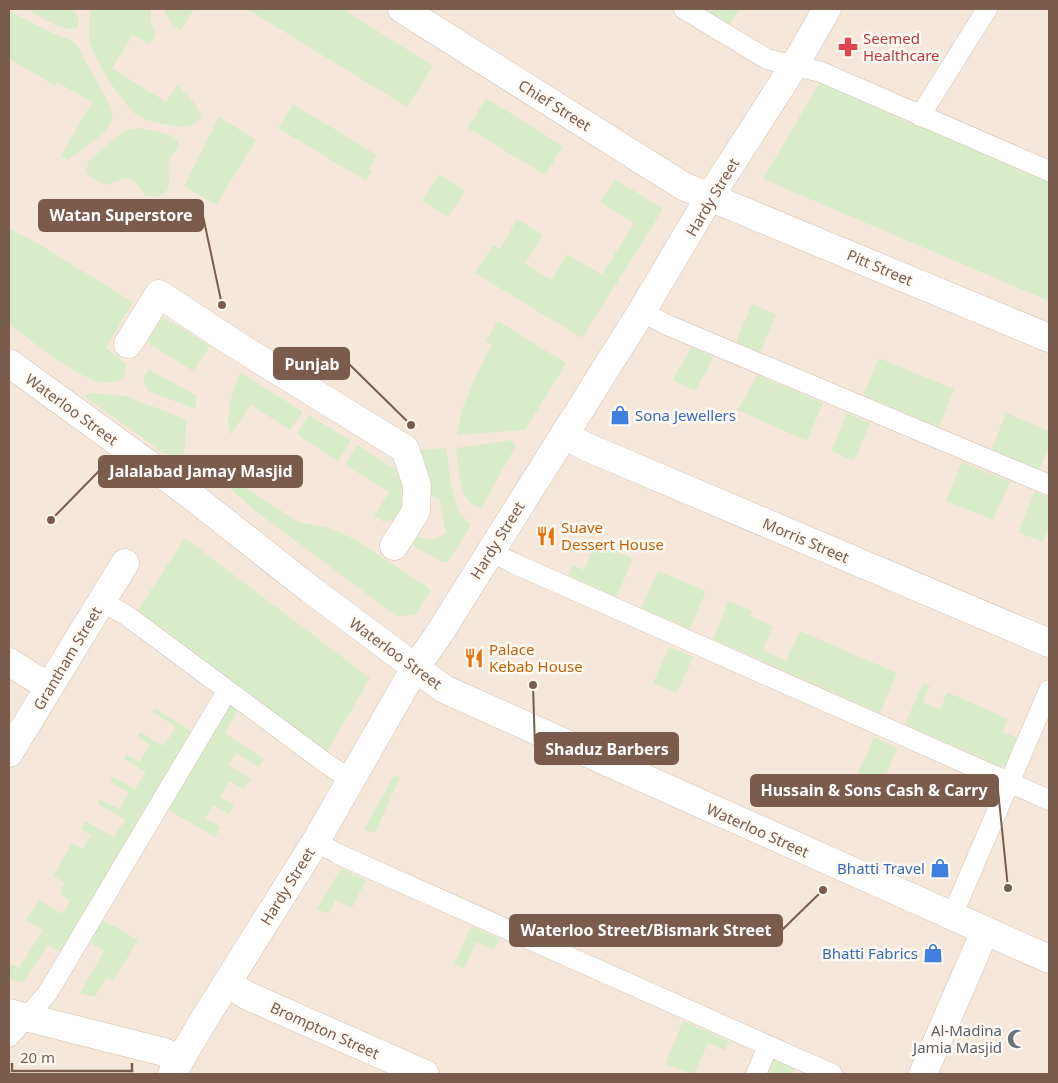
<svg xmlns="http://www.w3.org/2000/svg" width="1058" height="1083" font-family="'Noto Sans',sans-serif">
	<style>
		.residential { fill: #f5e8da }
		.green { fill: #d8ecc9 }
		.lines { fill: none; stroke-linecap: round; stroke-linejoin: round }
		.service-casing { stroke: #d1beb0; stroke-width: 21 }
		.pedestrian-casing { stroke: #d1beb0; stroke-width: 29 }
		.minor-casing { stroke: #d1beb0; stroke-width: 29 }
		.service { stroke: #fff; stroke-width: 20 }
		.pedestrian { stroke: #fff; stroke-width: 28 }
		.minor { stroke: #fff; stroke-width: 28 }
		.labels { text-anchor: middle; dominant-baseline: central; stroke-width: 5; stroke-linejoin: round; paint-order: stroke }
		.health-label { font-size: 15px; fill: #be3a42; stroke: #fffaf3; text-anchor: start }
		.street-label { font-size: 15px; fill: #7a5c4d; stroke: #fffaf3 }
		.shop-label { font-size: 15px; fill: #366cbe; stroke: #fffaf3; text-anchor: end }
		.food-label { font-size: 15px; fill: #c56008; stroke: #fffaf3; text-anchor: start }
		.worship-label { font-size: 15px; fill: #5b616d; stroke: #fffaf3; text-anchor: end }
		.leader { fill: none; stroke: #7a5c4d; stroke-width: 2 }
		.callout-dot { fill: #7a5c4d; stroke: #fffaf3; stroke-width: 2 }
		.callout { fill: #7a5c4d; stroke: #7a5c4d; stroke-width: 2 }
		.callout-label { font-size: 16px; text-anchor: middle; font-weight: bold; fill: #fff }
	</style>
	<rect width="100%" height="100%" fill="#fdf6ec"/>
	<!-- residential -->
	<rect class="residential" x="9" y="9" width="1040" height="1065"/>
	<!-- green -->
	<g class="green">
		<path d="M27 9H71C77 15 82 20 77 28 62 33 40 16 27 9Z"/>
		<path d="M90 9H151V23L156 34 150 45 133 35 112 68 166 102 177 85C187 94 198 105 202 118 192 128 183 128 170 125 160 124 149 121 140 117 125 109 92 56 89 40 88 30 90 18 90 9Z"/>
		<path d="M165 9H194L181 31C173 26 166 18 165 9Z"/>
		<polygon points="247,9 343,9 433,66 407,107"/>
		<polygon points="711,9 740,9 729,25 708,13"/>
		<polygon points="9,11 48,31 70,40 77,46 111,107 113,120 105,132 68,160 61,156 92,102 57,82 55,86 9,58"/>
		<polygon points="820,82 1049,181 1049,301 763,179"/>
		<polygon points="486,98 563,146 545,175 468,128"/>
		<polygon points="293,104 377,155 369,169 372,171 366,181 278,128"/>
		<polygon points="219,117 256,140 216,205 184,186"/>
		<path d="M137 128C154 131 197 134 169 158 167 170 171 179 167 191L157 197 146 196 136 183 129 179H123L107 185 98 182 88 175 86 169 89 161 125 130Z"/>
		<polygon points="439,174 465,191 448,217 422,201"/>
		<polygon points="615,179 663,209 582,338 475,273 493,245 500,249 517,219 543,235 525,264 552,280 567,254 602,275 634,223 600,202"/>
		<path d="M9 228 26 238 27 237 133 302 106 348 127 364 124 379C116 382 109 383 101 382 75 377 31 340 9 324Z"/>
		<polygon points="752,304 776,314 760,353 736,342"/>
		<polygon points="163,317 210,346 193,371 147,342"/>
		<polygon points="498,321 566,363 525,430 457,435 461,412 474,380 492,345 486,340"/>
		<polygon points="692,347 714,357 695,391 672,380"/>
		<polygon points="879,358 954,389 939,427 863,395"/>
		<polygon points="148,369 197,396 195,409 148,391 143,381"/>
		<path d="M240 372 303 412 290 430 251 405 230 435C225 413 232 393 240 372Z"/>
		<polygon points="757,375 823,403 807,441 738,410"/>
		<polygon points="89,393 125,396 183,418 186,423 184,459 164,453 85,397"/>
		<polygon points="847,413 870,423 854,461 831,451"/>
		<polygon points="1006,413 1049,431 1049,447 1039,470 991,450"/>
		<polygon points="309,415 351,441 338,461 297,434"/>
		<path d="M511 440 516 445 481 509C477 507 473 505 470 502 459 492 458 463 456 448Z"/>
		<path d="M357 445 399 472C405 491 410 500 397 518L384 522 374 516 389 492 345 465Z"/>
		<polygon points="446,448 450,478 458,511 471,525 448,562 441,562 413,546 417,537 433,540 446,533 439,499 425,493 417,450"/>
		<polygon points="962,462 1010,482 993,520 946,501"/>
		<polygon points="230,478 299,522 333,529 358,541 431,590 415,615 396,616 253,509 222,481"/>
		<polygon points="1035,492 1049,498 1049,527 1043,542 1018,532"/>
		<polygon points="185,538 370,678 326,753 138,610"/>
		<polygon points="596,542 633,559 616,597 568,575 572,565 584,570"/>
		<polygon points="658,571 706,591 690,629 641,608"/>
		<polygon points="729,601 752,611 750,616 773,626 763,650 786,661 800,631 897,673 880,713 713,639"/>
		<polygon points="669,647 693,657 677,693 653,683"/>
		<polygon points="923,683 930,686 923,702 940,710 947,692 1008,719 1003,732 1018,738 1006,765 1000,767 905,724"/>
		<polygon points="230,705 238,711 225,733 264,759 259,767 236,753 229,765 251,779 244,789 229,781 220,797 234,805 229,814 213,805 205,818 221,827 215,837 167,809"/>
		<polygon points="154,708 193,732 63,953 48,945 23,983 9,979 9,963 19,968 43,930 26,920 39,900 62,914 70,901 59,894 65,883 53,876 72,843 83,849 91,836 81,829 85,821 114,837 125,820 97,803 100,799 119,809 129,793 110,781 113,777 135,789 146,772 124,759 126,754 140,762 150,745 137,737 140,732 164,746 176,727 152,712"/>
		<polygon points="874,737 898,748 882,783 858,773"/>
		<polygon points="394,776 400,777 375,833 364,829"/>
		<polygon points="341,868 366,880 352,908 335,900 329,914 317,909"/>
		<polygon points="101,919 138,940 113,981 106,978 95,997 80,993 104,951 87,940"/>
		<polygon points="471,926 499,939 494,950 476,942 464,969 454,964"/>
		<polygon points="683,1021 729,1041 725,1050 708,1043 694,1074 665,1064"/>
		<polygon points="774,1058 795,1068 792,1074 767,1074"/>
	</g>
	<g class="lines">
		<defs>
			<g id="service">
				<polyline points="684,9 767,59 821,72 1049,171"/>
				<polyline points="920,116 987,9"/>
				<polyline points="642,311 665,324 1049,485"/>
				<polyline points="491,551 513,563 1049,800"/>
				<polyline points="101,601 126,615 327,764 351,780"/>
				<polyline points="316,841 338,854 832,1074"/>
				<polyline points="952,916 1049,690"/>
				<polyline points="9,1037 47,994 227,691"/>
				<polyline points="756,1074 768,1046"/>
			</g>
			<polyline id="pedestrian" points="128,344 159,294 230,341 405,449 417,485 416,511 394,546"/>
			<g id="minor">
				<polyline points="402,9 683,186 1049,338"/>
				<polyline points="9,363 188,493 310,589 444,689 1049,959"/>
				<polyline points="565,433 582,445 1049,643"/>
				<polyline points="9,662 49,687"/>
				<polyline points="9,753 125,563"/>
				<polyline points="228,982 246,995 425,1074"/>
				<polyline points="9,1013 164,1052 179,1061"/>
				<polyline points="172,1074 200,1026 316,841 415,668 437,637 642,311 709,198 794,66 827,9"/>
				<polyline points="923,1074 985,931"/>
			</g>
		</defs>
		<!-- service casing -->
		<use href="#service" class="service-casing"/>
		<!-- pedestrian casing -->
		<use href="#pedestrian" class="pedestrian-casing"/>
		<!-- minor casing -->
		<use href="#minor" class="minor-casing"/>
		<!-- service -->
		<use href="#service" class="service"/>
		<!-- pedestrian -->
		<use href="#pedestrian" class="pedestrian"/>
		<!-- minor -->
		<use href="#minor" class="minor"/>
	</g>
	<!-- icons -->
	<defs>
		<symbol id="pharmacy-bare" viewBox="-9 -9 18 18"><path d="M-2-6h4v4h4v4h-4v4h-4v-4h-4v-4h4Z" fill="#e0444e" stroke="#fffaf3" stroke-width="2.5" paint-order="stroke"/></symbol>
		<symbol id="shop-bare" viewBox="-9 -9 18 18"><path d="M-5-2.5h2.3a2.7 3.5 0 0 1 5.4 0H5L5.5 6h-11ZM-1.5-2.5h3a1.5 2.3 0 0 0-3 0Z" fill="#3f7fe0" stroke="#fffaf3" stroke-width="2.5" paint-order="stroke"/></symbol>
		<symbol id="restaurant-bare" viewBox="-9 -9 18 18"><path d="M-5-6h1v4h1v-4h1v4h1v-4h1v5L-1.5 .5V6h-2V.5L-5-1ZM5-6V6H3V1.5H1.5Q1.5-4 5-6Z" fill="#e8710a" stroke="#fffaf3" stroke-width="2.5" paint-order="stroke"/></symbol>
		<symbol id="mosque-bare" viewBox="-9 -9 18 18"><path d="M3.5-4.9A6 6 0 1 0 3.5 4.9A5 5 0 1 1 3.5-4.9Z" fill="#6b7280" stroke="#fffaf3" stroke-width="2.5" paint-order="stroke"/></symbol>
	</defs>
	<g fill-rule="evenodd">
		<use href="#pharmacy-bare" x="834" y="33" width="28" height="28"/>
		<use href="#shop-bare" x="606" y="401" width="28" height="28"/>
		<use href="#restaurant-bare" x="532" y="522" width="28" height="28"/>
		<use href="#restaurant-bare" x="460" y="644" width="28" height="28"/>
		<use href="#shop-bare" x="926" y="854" width="28" height="28"/>
		<use href="#shop-bare" x="919" y="939" width="28" height="28"/>
		<use href="#mosque-bare" x="1003" y="1025" width="28" height="28"/>
	</g>
	<g class="labels">
		<!-- health labels -->
		<g class="health-label">
			<text x="863" y="38">Seemed<tspan x="863" dy="17">Healthcare</tspan></text>
		</g>
		<!-- street labels -->
		<g class="street-label">
			<text transform="translate(555 105) rotate(32)">Chief Street</text>
			<text transform="translate(712 197) rotate(-59)">Hardy Street</text>
			<text transform="translate(880 267) rotate(23)">Pitt Street</text>
			<text transform="translate(72 409) rotate(36)">Waterloo Street</text>
			<text transform="translate(497 540) rotate(-58)">Hardy Street</text>
			<text transform="translate(806 540) rotate(23)">Morris Street</text>
			<text transform="translate(396 653) rotate(36)">Waterloo Street</text>
			<text transform="translate(67 658) rotate(-59)">Grantham Street</text>
			<text transform="translate(758 830) rotate(24)">Waterloo Street</text>
			<text transform="translate(287 886) rotate(-58)">Hardy Street</text>
			<text transform="translate(325 1030) rotate(24)">Brompton Street</text>
		</g>
		<!-- shop labels -->
		<g class="shop-label">
			<text x="635" y="415" text-anchor="start">Sona Jewellers</text>
			<text x="925" y="868">Bhatti Travel</text>
			<text x="918" y="953">Bhatti Fabrics</text>
		</g>
		<!-- food labels -->
		<g class="food-label">
			<text x="561" y="527">Suave<tspan x="561" dy="17">Dessert House</tspan></text>
			<text x="489" y="649">Palace<tspan x="489" dy="17">Kebab House</tspan></text>
		</g>
		<!-- worship labels -->
		<g class="worship-label">
			<text x="1002" y="1030">Al-Madina<tspan x="1002" dy="17">Jamia Masjid</tspan></text>
		</g>
	</g>
	<!-- callouts -->
	<path class="leader" d="M222 305L203 216M411 425L349 364M51 520L99 471M533 685L535 749M1008 888L998 790M823 890L782 930"/>
	<g class="callout-dot">
		<circle cx="222" cy="305" r="5"/>
		<circle cx="411" cy="425" r="5"/>
		<circle cx="51" cy="520" r="5"/>
		<circle cx="533" cy="685" r="5"/>
		<circle cx="1008" cy="888" r="5"/>
		<circle cx="823" cy="890" r="5"/>
	</g>
	<g class="callout">
		<rect x="39" y="200" width="164" height="31" rx="5"/>
		<rect x="274" y="348" width="75" height="31" rx="5"/>
		<rect x="99" y="456" width="203" height="31" rx="5"/>
		<rect x="535" y="733" width="143" height="31" rx="5"/>
		<rect x="751" y="775" width="247" height="31" rx="5"/>
		<rect x="510" y="915" width="272" height="31" rx="5"/>
	</g>
	<g class="callout-label">
		<text x="121" y="221">Watan Superstore</text>
		<text x="312" y="370">Punjab</text>
		<text x="201" y="477">Jalalabad Jamay Masjid</text>
		<text x="607" y="755">Shaduz Barbers</text>
		<text x="874" y="796">Hussain &amp; Sons Cash &amp; Carry</text>
		<text x="646" y="936">Waterloo Street/Bismark Street</text>
	</g>
	<!-- border -->
	<rect width="1058" height="1083" fill="none" stroke="#7a5c4d" stroke-width="20"/>
	<!-- scale -->
	<path d="M12 1063v8h120v-8" fill="none" stroke="#7a5c4d" stroke-width="2.5"/>
	<text x="20" y="1063" font-size="15" fill="#7a5c4d" stroke="#fffaf3" stroke-width="4" paint-order="stroke">20 m</text>
</svg>
